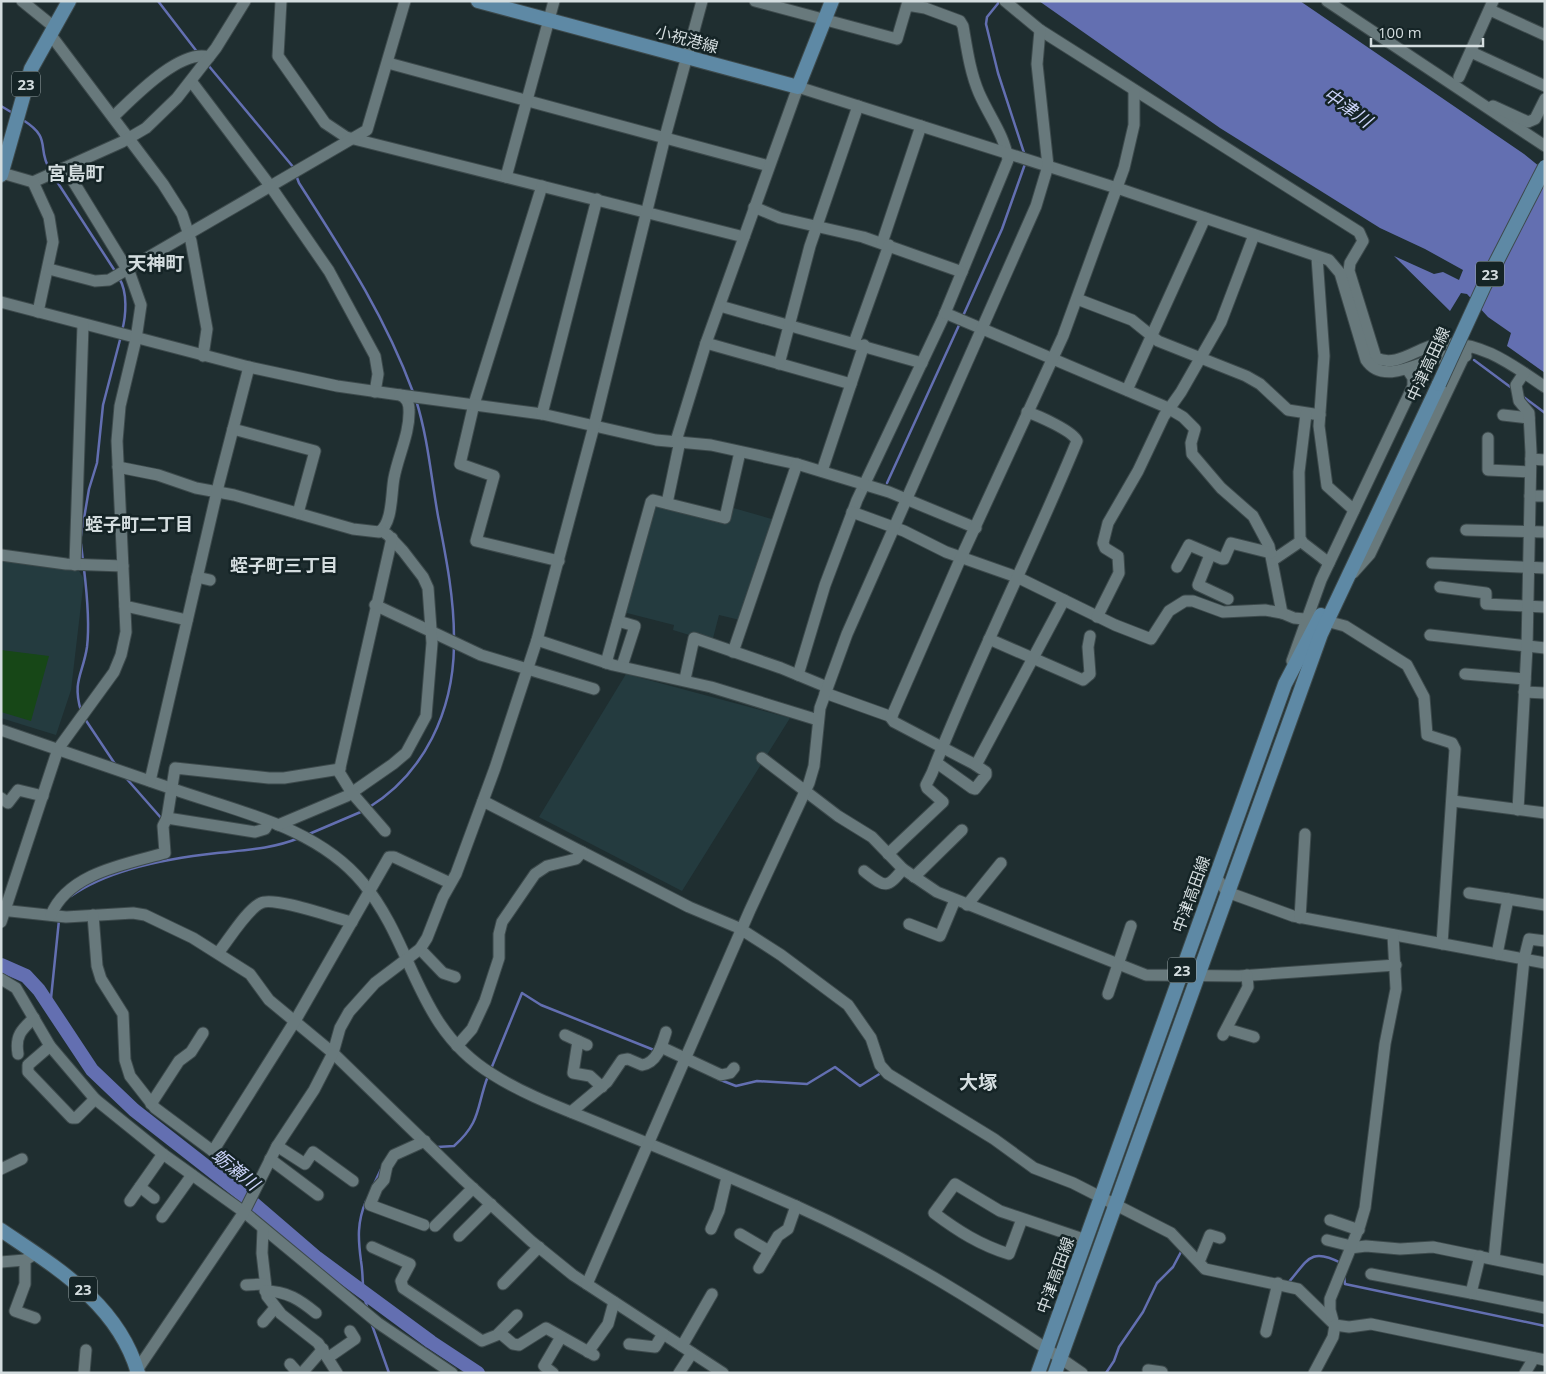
<svg xmlns="http://www.w3.org/2000/svg" width="1546" height="1374" font-family="'Open Sans','Noto Sans JP',sans-serif">
	<style>
		.built { fill: #243b3f }
		.green { fill: #174717 }
		.water { fill: #636fb1 }
		.lines { fill: none; stroke-linecap: round; stroke-linejoin: round }
		.stream { stroke: #636fb1; stroke-width: 2.5 }
		.river { stroke: #636fb1; stroke-width: 14 }
		.minor-casing { stroke: #3d4a4c; stroke-width: 13 }
		.major-casing { stroke: #3d4a4c; stroke-width: 16 }
		.minor { stroke: #68797c; stroke-width: 11 }
		.major { stroke: #5e89a5; stroke-width: 14 }
		.major-bridge-casing { stroke: #3d4a4c; stroke-width: 16; stroke-linecap: butt }
		.major-bridge { stroke: #5e89a5; stroke-width: 14 }
		.labels { text-anchor: middle; dominant-baseline: central; stroke-width: 5; stroke-linejoin: round; paint-order: stroke }
		.shield { fill: #152426; stroke: #9ba6a8; stroke-width: 1 }
		.shield-label { font-size: 15px; font-weight: bold; fill: #d4dddf }
		.street-label { font-size: 16px; fill: #d4dddf; stroke: #152426 }
		.water-label { font-size: 18px; font-style: italic; fill: #cbd3f9; stroke: #152426 }
		.neighbourhood-label { font-size: 18px; font-weight: bold; fill: #d4dddf; stroke: #152426 }
		.quarter-label { font-size: 19px; font-weight: bold; fill: #d4dddf; stroke: #152426 }
	</style>
	<rect width="100%" height="100%" fill="#1f2e30"/>
	<!-- built -->
	<g class="built">
		<polygon points="654,504 726,522 730,507 775,520 740,620 719,615 712,642 673,630 674,625 623,612"/>
		<polygon points="1,561 79,571 84,579 71,690 56,735 1,718"/>
		<polygon points="626,674 790,718 682,891 539,817"/>
	</g>
	<!-- green -->
	<polygon class="green" points="1,650 49,656 31,721 1,712"/>
	<!-- water -->
	<polygon class="water" points="1039,1 1300,1 1524,154 1545,171 1545,373 1507,346 1511,333 1488,317 1467,294 1461,293 1450,311 1394,256 1434,274 1443,272 1459,280 1463,270 1425,249 1380,228 1220,128"/>
	<g class="lines">
		<!-- stream -->
		<g class="stream">
			<polyline points="158,1 198,53"/>
			<polyline points="1000,1 987,17 986,24 998,73 1025,156"/>
			<polyline points="208,65 294,168"/>
			<polyline points="1,106 11,112"/>
			<path d="M23 120C53 139 36 147 50 170"/>
			<path d="M296 175 299 183C343 252 384 314 413 392"/>
			<polyline points="54,177 115,271"/>
			<path d="M119 278C128 292 126 316 122 331"/>
			<polyline points="963,316 1002,229 1025,164"/>
			<polyline points="1474,360 1513,389"/>
			<polyline points="1521,395 1545,413"/>
			<path d="M416 400C428 438 431 477 438 516 446 557 454 597 454 638"/>
			<polyline points="887,483 960,323"/>
			<polyline points="81,536 89,489 97,463 103,405 121,336"/>
			<polyline points="81,544 83,561"/>
			<path d="M81 711C72 681 83 674 87 647 90 622 87 594 84 569"/>
			<polyline points="85,719 115,764"/>
			<polyline points="126,778 162,819"/>
			<path d="M368 808C425 773 453 711 454 646"/>
			<polyline points="309,834 363,811"/>
			<path d="M71 896C111 868 170 858 217 853 245 850 272 849 299 838"/>
			<polyline points="50,1008 59,920"/>
			<polyline points="491,1069 522,993 541,1005 654,1050"/>
			<polyline points="718,1079 736,1086 757,1081 807,1084 835,1067 860,1086 881,1073 883,1075"/>
			<path d="M437 1147 454 1146C482 1121 476 1107 488 1076"/>
			<polyline points="374,1184 382,1167"/>
			<path d="M366 1201C357 1222 358 1239 361 1261 364 1279 361 1289 367 1307"/>
			<polyline points="1344,1275 1345,1284 1545,1326"/>
			<path d="M1288 1283C1307 1262 1309 1246 1341 1263"/>
			<polyline points="372,1325 389,1373"/>
			<polyline points="1106,1373 1114,1361 1119,1347 1143,1312 1157,1283 1173,1267 1182,1250"/>
		</g>
		<!-- river -->
		<polyline class="river" points="1,965 26,976 39,990 92,1070 134,1110 253,1203 317,1258 431,1342 478,1373"/>
		<defs>
			<g id="minor">
				<polyline points="22,1 54,27"/>
				<polyline points="281,1 278,56 325,123 346,137 370,143 744,237"/>
				<path d="M755 1 897 39 907 5 925 8 960 21 963 26C967 49 970 72 979 93 989 116 1005 136 1008 160L943 318 857 500 825 585 798 675"/>
				<path d="M1005 1 1040 30 1359 232 1363 241 1350 263 1349 271 1376 358C1398 368 1417 347 1439 344 1479 339 1514 366 1545 387"/>
				<polyline points="1327,1 1545,146"/>
				<polyline points="1490,10 1545,35"/>
				<polyline points="50,34 163,184 182,214 191,241 207,329 203,356"/>
				<polyline points="1471,52 1545,86"/>
				<polyline points="388,63 769,166"/>
				<polyline points="1459,77 1493,1"/>
				<polyline points="191,81 271,187 329,271 375,356 378,374 375,392"/>
				<polyline points="1493,106 1528,122 1535,119 1545,99"/>
				<path d="M113 117C132 99 180 48 209 57"/>
				<polyline points="2,173 33,182 122,142 146,128 177,98 216,48 245,1"/>
				<polyline points="506,177 554,1"/>
				<polyline points="33,182 49,217 53,242 38,312"/>
				<polyline points="542,186 474,404 460,464 494,476 476,541 559,561"/>
				<polyline points="754,207 780,218 863,237 962,272"/>
				<polyline points="882,243 921,126"/>
				<polyline points="1317,257 1324,356 1319,426 1327,486 1354,510"/>
				<polyline points="49,269 95,281 109,280 367,130 405,1"/>
				<polyline points="1077,299 1132,320 1158,341 1246,376 1260,384 1288,410 1320,415"/>
				<path d="M1 302 249 367 337 386 400 395C407 398 409 403 409 410 410 433 398 456 394 478 391 493 393 523 379 532L353 529 234 495 196 488 158 475 118 467"/>
				<polyline points="720,306 922,363"/>
				<polyline points="945,313 1166,407 1183,417 1195,429 1191,443 1192,454 1221,488 1253,516 1269,546 1282,613 1294,618 1326,621 1345,626 1407,665 1424,697 1427,735 1452,743 1455,749 1442,944"/>
				<polyline points="706,343 851,384"/>
				<polyline points="854,343 889,245"/>
				<polyline points="779,364 810,246 858,106"/>
				<polyline points="1127,390 1205,218"/>
				<polyline points="400,395 542,414 656,440 711,445 797,464 889,492 976,528"/>
				<polyline points="542,414 597,199"/>
				<polyline points="1306,414 1299,472 1300,538 1303,543 1329,563"/>
				<polyline points="1503,415 1529,418"/>
				<polyline points="233,429 315,451 298,513"/>
				<polyline points="1488,438 1488,470 1530,472"/>
				<path d="M676 441 706 343 798 87 1123 190 1329 260 1340 273 1366 360C1384 387 1422 360 1446 356 1452 354 1459 356 1466 356"/>
				<polyline points="1531,459 1545,460"/>
				<polyline points="822,471 864,345"/>
				<polyline points="1530,496 1545,496"/>
				<polyline points="667,503 680,441"/>
				<polyline points="852,512 904,531 946,552 1017,577 1115,625 1151,639 1169,611 1185,601 1193,601 1223,612 1265,610 1282,613"/>
				<polyline points="1466,530 1545,532"/>
				<polyline points="1,555 66,564 123,566"/>
				<polyline points="1210,555 1198,585 1228,599"/>
				<polyline points="1273,560 1301,541"/>
				<polyline points="1432,563 1545,568"/>
				<polyline points="75,565 83,325"/>
				<polyline points="1177,567 1189,545 1222,559 1224,559 1231,543 1271,553"/>
				<polyline points="1353,573 1370,554 1467,350"/>
				<polyline points="197,577 210,580"/>
				<polyline points="1440,587 1486,593 1486,604 1545,607"/>
				<polyline points="375,605 481,655 594,689"/>
				<polyline points="125,606 187,620"/>
				<polyline points="1097,617 1119,573 1118,556 1105,548 1103,543 1108,523 1138,471 1164,416 1181,392 1221,322 1254,235"/>
				<polyline points="618,621 635,626 622,666"/>
				<polyline points="1430,635 1545,648"/>
				<polyline points="989,639 1083,680 1090,674 1088,647 1090,636"/>
				<polyline points="537,640 613,665 711,687 818,720"/>
				<polyline points="733,652 797,464"/>
				<polyline points="1292,661 1321,580 1413,386 1413,378 1407,369"/>
				<polyline points="606,663 651,502 653,500 725,518 740,452"/>
				<polyline points="1465,674 1525,679"/>
				<polyline points="685,679 694,638 781,668 827,687"/>
				<polyline points="1524,692 1545,693"/>
				<polyline points="825,693 892,717"/>
				<path d="M1 730C59 750 116 770 173 789 239 812 317 827 363 883 415 946 415 1027 492 1074 528 1097 570 1111 610 1128 672 1153 735 1179 796 1206 897 1251 991 1310 1082 1373"/>
				<polyline points="762,758 838,816 872,837 903,869 937,892 1146,975 1239,976 1396,965"/>
				<polyline points="937,763 972,788 975,789 986,775 986,772 974,764 894,722 891,718 959,562 1063,336 1124,168 1134,125 1134,90"/>
				<polyline points="976,765 1064,600"/>
				<polyline points="150,781 219,483 249,367"/>
				<polyline points="1,798 8,803 18,790 43,796"/>
				<polyline points="483,801 689,907 739,928 781,955 848,1005 871,1038 880,1065 888,1074 994,1139 1034,1168 1073,1183 1171,1233 1205,1269 1298,1289 1335,1325 1349,1327 1371,1324 1545,1360"/>
				<polyline points="1453,801 1545,813"/>
				<polyline points="1518,810 1527,647 1531,452 1529,413 1519,401 1516,385 1524,373"/>
				<polyline points="167,818 255,832 265,829 269,822"/>
				<polyline points="278,825 347,796 393,764 406,753 426,716 432,643 428,588 423,577 403,551 388,535 382,531"/>
				<polyline points="385,831 352,793 339,772 392,538"/>
				<path d="M888 854 943 802 927 788 926 785 932 773C976 661 1031 553 1077 441 1073 431 1039 416 1027 412"/>
				<path d="M864 871C885 887 886 890 903 869"/>
				<polyline points="914,877 962,830"/>
				<polyline points="1216,877 1227,892 1293,916 1545,963"/>
				<polyline points="1469,893 1508,899"/>
				<polyline points="967,905 1001,863"/>
				<polyline points="1,910 66,917 133,913 145,915 193,938 250,974 269,1000 333,1053 464,1180 531,1241 573,1275 723,1373"/>
				<path d="M51 915C68 873 126 864 165 853L163 826 167 818 175 768 269 778H284L340 769"/>
				<polyline points="93,915 97,966 101,979 123,1014 125,1060 130,1076 155,1108 257,1184"/>
				<polyline points="1300,918 1305,834"/>
				<polyline points="1,922 58,749 114,672 121,655 126,632 117,441 120,406 136,339 141,305 130,274 65,168"/>
				<polyline points="909,924 940,936 955,900"/>
				<polyline points="420,949 443,973 455,977"/>
				<path d="M218 953C228 941 247 909 261 903 274 896 334 918 352 922"/>
				<polyline points="1497,954 1508,899 1545,905"/>
				<polyline points="1,979 16,988 50,1046 95,1099 163,1154 244,1212 378,1323 452,1373"/>
				<polyline points="1108,994 1131,926"/>
				<polyline points="1227,1029 1254,1037"/>
				<polyline points="565,1035 587,1045"/>
				<polyline points="1223,1035 1248,987 1247,975"/>
				<polyline points="578,1041 573,1073 590,1076 602,1087"/>
				<polyline points="50,1046 28,1065 28,1072 72,1118 76,1118 95,1099"/>
				<polyline points="457,1046 472,1029 485,1001 499,958 499,934 502,922 535,874 547,866 576,859 582,852"/>
				<polyline points="661,1047 721,1075 730,1073 734,1068"/>
				<path d="M18 1054C15 1036 21 1030 34 1018"/>
				<polyline points="151,1104 179,1061 191,1052 203,1033"/>
				<path d="M571 1112 607 1082 622 1060 628 1059 642 1065C657 1063 662 1045 666 1032"/>
				<polyline points="277,1146 305,1164 313,1152 353,1181"/>
				<polyline points="213,1151 295,1021 389,857 394,857 450,883"/>
				<polyline points="270,1159 318,1195"/>
				<polyline points="1,1169 22,1159"/>
				<polyline points="140,1187 154,1198"/>
				<polyline points="130,1201 163,1154"/>
				<polyline points="162,1217 192,1175"/>
				<path d="M1022 1219 1009 1254C980 1245 958 1231 934 1213L955 1184 1000 1211 1086 1240"/>
				<polyline points="1330,1220 1359,1230"/>
				<polyline points="424,1225 370,1205 377,1188 384,1180 387,1166 394,1155 425,1141"/>
				<polyline points="435,1226 473,1188"/>
				<polyline points="263,1229 262,1253 267,1296 281,1314 318,1343 337,1373"/>
				<polyline points="711,1229 719,1211 727,1177"/>
				<polyline points="740,1234 769,1251"/>
				<polyline points="459,1236 491,1204"/>
				<polyline points="1327,1240 1351,1246"/>
				<polyline points="372,1247 410,1264 401,1281 403,1288 482,1341 497,1335 517,1315"/>
				<polyline points="1350,1248 1366,1246 1400,1249 1433,1247 1545,1270"/>
				<polyline points="1480,1256 1471,1293 1545,1308"/>
				<polyline points="1494,1259 1524,959 1529,939 1545,941"/>
				<polyline points="1,1262 25,1260"/>
				<polyline points="1199,1262 1210,1235 1220,1238"/>
				<polyline points="759,1268 778,1236 788,1229 796,1206"/>
				<polyline points="1371,1274 1471,1293"/>
				<polyline points="503,1284 539,1247"/>
				<polyline points="587,1284 750,910 809,783 814,766 820,708 847,634 1036,206 1048,166 1037,64 1040,30"/>
				<polyline points="246,1285 264,1284"/>
				<path d="M265 1291C287 1291 300 1300 316 1313"/>
				<polyline points="35,1318 15,1311 25,1284 25,1260 35,1254"/>
				<polyline points="1333,1321 1330,1310 1330,1299 1360,1225 1365,1208 1385,1044 1396,989 1393,935"/>
				<polyline points="263,1322 275,1308"/>
				<polyline points="1266,1332 1278,1283"/>
				<polyline points="500,1333 513,1344 519,1345 546,1328 594,1355"/>
				<polyline points="629,1344 655,1347 663,1334"/>
				<polyline points="682,1346 712,1294"/>
				<polyline points="588,1352 608,1324 614,1302"/>
				<polyline points="329,1357 355,1339 350,1331"/>
				<polyline points="290,1364 298,1373"/>
				<polyline points="1148,1370 1162,1372"/>
				<polyline points="84,1373 86,1350"/>
				<polyline points="135,1373 244,1212 277,1146 314,1090 333,1053 340,1028 349,1012 375,983 420,949 427,938 443,897 456,874 495,768 537,640 594,426 665,137 702,1"/>
				<polyline points="302,1373 323,1349"/>
				<polyline points="553,1373 544,1366 561,1337"/>
				<polyline points="679,1373 692,1353"/>
				<polyline points="1314,1373 1333,1337 1335,1325"/>
				<polyline points="1525,1373 1534,1358"/>
			</g>
			<g id="major">
				<polyline points="478,1 798,87 832,1"/>
				<polyline points="1,175 31,69 69,1"/>
				<path d="M1 1230C57 1268 118 1304 138 1373"/>
				<polyline points="1038,1373 1285,684 1321,615"/>
				<polyline points="1055,1373 1321,634 1439,384"/>
			</g>
		</defs>
		<!-- minor casing -->
		<use href="#minor" class="minor-casing"/>
		<!-- major casing -->
		<use href="#major" class="major-casing"/>
		<!-- minor -->
		<use href="#minor" class="minor"/>
		<!-- major -->
		<use href="#major" class="major"/>
		<defs>
			<polyline id="major-bridge" points="1439,384 1484,286 1545,167"/>
		</defs>
		<!-- major-bridge casing -->
		<use href="#major-bridge" class="major-bridge-casing"/>
		<!-- major-bridge -->
		<use href="#major-bridge" class="major-bridge"/>
	</g>
	<g class="labels">
		<!-- shield labels -->
		<g class="shield">
			<rect x="12" y="71.5" width="28" height="25" rx="4"/>
			<rect x="1476" y="261.5" width="28" height="25" rx="4"/>
			<rect x="1168" y="957.5" width="28" height="25" rx="4"/>
			<rect x="69" y="1276.5" width="28" height="25" rx="4"/>
		</g>
		<g class="shield-label">
			<text x="26" y="84">23</text>
			<text x="1490" y="274">23</text>
			<text x="1182" y="970">23</text>
			<text x="83" y="1289">23</text>
		</g>
		<!-- street labels -->
		<g class="street-label">
			<text transform="translate(687 39) rotate(15)">小祝港線</text>
			<text transform="translate(1428 364) rotate(-65)">中津高田線</text>
			<text transform="translate(1191 894) rotate(-70)">中津高田線</text>
			<text transform="translate(1055 1275) rotate(-70)">中津高田線</text>
		</g>
		<!-- water labels -->
		<g class="water-label">
			<text transform="translate(1348 107) rotate(35)">中津川</text>
			<text transform="translate(236 1169) rotate(39)">蛎瀬川</text>
		</g>
		<!-- neighbourhood labels -->
		<g class="neighbourhood-label">
			<text x="139" y="524">蛭子町二丁目</text>
			<text x="284" y="565">蛭子町三丁目</text>
		</g>
		<!-- quarter labels -->
		<g class="quarter-label">
			<text x="76" y="173">宮島町</text>
			<text x="156" y="263">天神町</text>
			<text x="978" y="1082">大塚</text>
		</g>
	</g>
	<!-- border -->
	<rect width="1546" height="1374" fill="none" stroke="#d4dddf" stroke-width="5"/>
	<!-- scale -->
	<path d="M1371 38v8h112v-8" fill="none" stroke="#d4dddf" stroke-width="2.5"/>
	<text x="1378" y="38" font-size="15" fill="#d4dddf" stroke="#152426" stroke-width="4" paint-order="stroke">100 m</text>
</svg>
